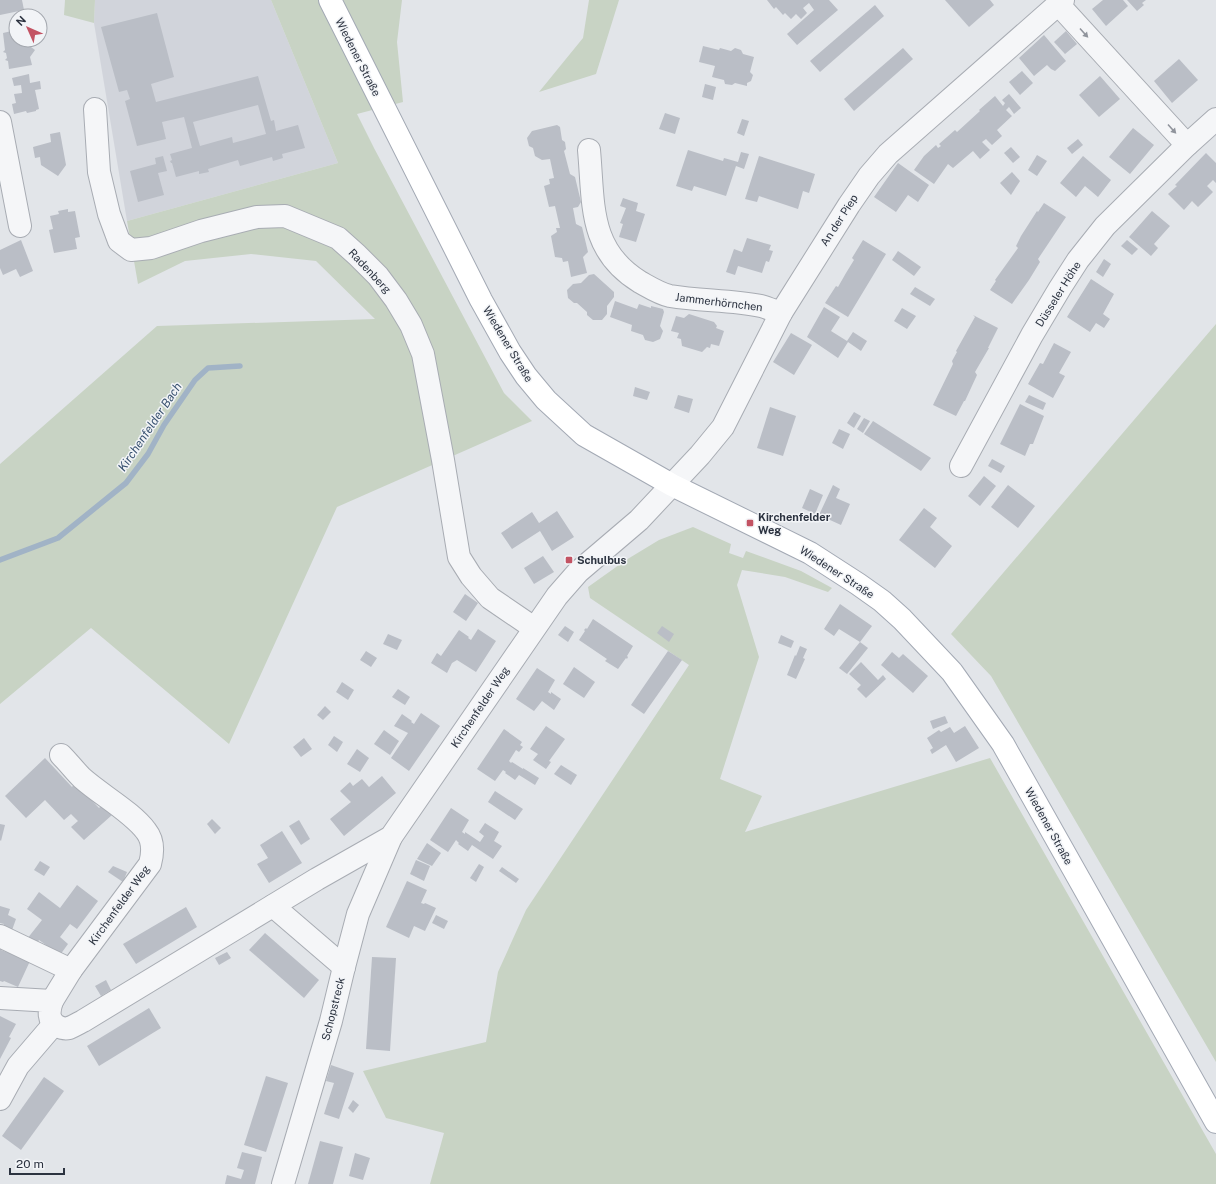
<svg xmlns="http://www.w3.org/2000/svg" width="1216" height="1184" font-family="'Public Sans',sans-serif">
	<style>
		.built { fill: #d1d4db }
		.green { fill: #c8d3c4 }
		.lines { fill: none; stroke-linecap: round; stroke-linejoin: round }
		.stream { stroke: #a1b3c6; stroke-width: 5.5 }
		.building { fill: #babec6; fill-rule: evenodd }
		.minor-casing { stroke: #a8acb3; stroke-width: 24 }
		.major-casing { stroke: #a3a9b4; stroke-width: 24 }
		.minor { stroke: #f5f6f8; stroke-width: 22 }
		.major { stroke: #fff; stroke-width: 22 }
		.oneway { fill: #90949c }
		.poi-dot { fill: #c35363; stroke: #f2f4f7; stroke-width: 1.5 }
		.labels { text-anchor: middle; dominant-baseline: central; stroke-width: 3; stroke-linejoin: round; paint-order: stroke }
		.street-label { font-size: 11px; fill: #2c3340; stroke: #f2f4f7 }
		.poi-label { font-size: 11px; font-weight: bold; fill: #2c3340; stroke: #f2f4f7; text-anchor: start }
		.water-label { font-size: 12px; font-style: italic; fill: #395270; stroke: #f2f4f7 }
	</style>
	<rect width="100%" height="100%" fill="#e2e5e9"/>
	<!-- built -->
	<polygon class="built" points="95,0 271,0 338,163 127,221 94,23"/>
	<!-- green -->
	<g class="green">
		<polygon points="65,0 95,0 94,23 64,15"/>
		<polygon points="271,0 402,0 397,42 403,102 357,114 374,148 504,393 532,421 337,507 229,744 91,628 0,704 0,464 157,326 375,319 316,261 251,254 185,261 138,284 127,221 338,163"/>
		<polygon points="589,0 619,0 596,74 539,92 583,38"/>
		<polygon points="1216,324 1216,1062 991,676 951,634"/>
		<polygon points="693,527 731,544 729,553 743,558 746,551 801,571 832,588 828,592 785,577 742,570 737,585 759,657 720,779 762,796 745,832 990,758 1216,1154 1216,1184 430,1184 444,1133 386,1118 363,1071 486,1042 498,972 526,910 689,665 590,598 588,587 626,560 659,540"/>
	</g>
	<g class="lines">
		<!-- stream -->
		<polyline class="stream" points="0,560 58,538 126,483 148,454 164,425 195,380 208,368 240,366"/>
	</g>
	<!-- building -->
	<g class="building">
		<polygon points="0,0 22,0 24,10 0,15"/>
		<polygon points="767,0 829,0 838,10 797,45 787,34 814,10 809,3 803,8 807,13 801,19 796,14 791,19 785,13 783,15 776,7 774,9"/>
		<polygon points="945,0 990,0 994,5 969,27"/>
		<polygon points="1103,0 1123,0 1128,6 1106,26 1092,9"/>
		<polygon points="1127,0 1146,0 1142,3 1144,5 1137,11"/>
		<polygon points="875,5 884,16 820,72 810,61"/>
		<path d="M157 13 174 77 151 84 156 102 258 76 271 121 274 120 276 131 298 125 305 148 282 154 283 158 273 161 272 157 240 166 238 160 208 169 209 172 199 174V171L176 177 172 163H171L170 161 172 160 170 154 192 148 184 117 162 122 166 139 137 146 125 101 130 99 127 90 119 92 101 27ZM258 105 266 134 233 143 232 137 200 146 193 122Z"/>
		<polygon points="16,30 16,40 30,40 31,47 35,50 30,57 32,65 9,69 8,61 5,60 7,58 6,53 3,52 5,50 3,33"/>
		<polygon points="1066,31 1077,44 1065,54 1054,42"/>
		<polygon points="1044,35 1066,61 1055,71 1051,69 1047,65 1034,76 1019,58"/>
		<polygon points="703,46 719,50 720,48 731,51 735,48 741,50 743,54 754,57 750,72 753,75 751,81 747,83 747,86 735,83 732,85 725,84 724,80 712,77 715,66 699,62"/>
		<polygon points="903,48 913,59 854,111 844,99"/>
		<polygon points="1179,59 1198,80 1172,103 1154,81"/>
		<polygon points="1022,71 1033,83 1020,95 1009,82"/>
		<polygon points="29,74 30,83 40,81 41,89 35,90 39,109 36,110 36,111 27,113 26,111 14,114 12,104 16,103 14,94 22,93 21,85 14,86 12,78"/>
		<polygon points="1100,76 1120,99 1099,117 1079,95"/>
		<polygon points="705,84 716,87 713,100 702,97"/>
		<polygon points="1009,94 1021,108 1014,114 1009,107 1006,110 1012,116 997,130 1002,136 992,145 986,139 982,142 990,150 980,159 973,151 953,168 948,164 934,184 914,170 924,156 936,145 938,148 941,146 939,144 955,130 957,132 980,111 979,110 995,96 1003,106 1005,103 1002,100"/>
		<polygon points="665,113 680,118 675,134 659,129"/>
		<polygon points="742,119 749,121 744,136 737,133"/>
		<polygon points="557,125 560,127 562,140 565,142 566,149 564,151 570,174 575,177 581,202 578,207 573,208 576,224 582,227 588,252 583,257 587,273 571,277 568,261 563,262 562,258 555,257 551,236 557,232 556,228 560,228 555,206 549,207 544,186 550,184 549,179 554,178 550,159 542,160 535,156 533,148 529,146 527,138 532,131"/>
		<polygon points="1133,128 1154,145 1130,174 1109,157"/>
		<polygon points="60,132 66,165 58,176 41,165 40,157 35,158 33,147 51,142 50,134"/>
		<polygon points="1078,139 1083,145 1072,154 1067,148"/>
		<polygon points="1011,147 1020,157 1013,163 1004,153"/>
		<polygon points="688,150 723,161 724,158 738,162 741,152 749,154 744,169 736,166 726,196 694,186 692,191 676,186"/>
		<polygon points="1206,153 1216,163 1216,183 1213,180 1207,186 1213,192 1198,207 1192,201 1184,210 1168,194 1177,186 1175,185"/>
		<polygon points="1037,155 1047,161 1037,176 1028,170"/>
		<polygon points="163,156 167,171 158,173 164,195 138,202 130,171 156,164 155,158"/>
		<polygon points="759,156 815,174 809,193 803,191 798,209 759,196 757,202 745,199"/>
		<polygon points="1083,156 1111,180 1098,197 1085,186 1076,197 1060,183"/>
		<polygon points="898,163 929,185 918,202 908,195 896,212 874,197"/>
		<polygon points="1012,172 1020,181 1011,195 1000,183"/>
		<polygon points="623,198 638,203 636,211 645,214 636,242 619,237 623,224 620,223 626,208 620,206"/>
		<polygon points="1044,203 1066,217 1038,259 1040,262 1029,280 1012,304 990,290 996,281 995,280 1018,248 1016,246 1021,236 1037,211 1038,212"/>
		<polygon points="68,209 68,212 75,211 80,237 75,238 77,249 54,253 49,230 53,229 50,216 59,214 58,211"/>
		<polygon points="1152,211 1170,226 1154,244 1158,248 1151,256 1129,237"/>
		<polygon points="747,238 771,245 769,250 773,251 769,262 766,261 762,273 738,266 735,275 726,272 734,249 742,252"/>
		<polygon points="21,240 33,271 20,277 16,269 3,275 0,268 0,250"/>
		<polygon points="863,240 886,254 848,317 825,303 836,286 838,287 846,273 854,260 852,258"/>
		<polygon points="1127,240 1138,249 1132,255 1121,246"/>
		<polygon points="898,251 921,267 914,276 892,260"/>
		<polygon points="1104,259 1111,264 1103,277 1096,272"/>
		<polygon points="594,274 614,292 614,297 607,306 607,314 602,320 593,320 587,315 587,312 577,303 574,303 568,298 567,290 573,284 581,283 589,275"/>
		<polygon points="1091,279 1114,294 1103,314 1110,319 1104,328 1096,323 1090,332 1067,317"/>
		<polygon points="915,287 935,299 930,306 910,294"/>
		<polygon points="615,301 637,309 639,304 651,308 651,306 663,309 664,312 660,326 663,331 660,339 653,342 645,340 643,335 631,331 632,325 610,317"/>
		<polygon points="824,307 840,317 831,331 847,341 853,332 867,341 861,351 848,342 838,358 807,337"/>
		<polygon points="902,308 916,316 907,329 894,321"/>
		<polygon points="689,314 714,322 717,326 716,328 724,331 719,346 711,344 710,348 707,347 702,352 682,346 681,339 677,338 679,333 671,331 676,316 684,318"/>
		<polygon points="973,315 998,328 988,348 989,348 975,372 977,375 965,401 964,401 956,416 933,405 953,364 952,361 957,352 956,351 975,317"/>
		<polygon points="791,333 812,345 794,375 773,362"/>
		<polygon points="1054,343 1071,352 1059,373 1065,376 1053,398 1028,384 1040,363 1043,364"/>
		<polygon points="635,387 650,392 647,400 633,396"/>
		<polygon points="678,395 693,399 689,413 674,408"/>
		<polygon points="1029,395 1046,403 1043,410 1025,402"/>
		<polygon points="1020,404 1044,416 1033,444 1030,444 1025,456 1000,444"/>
		<polygon points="770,407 796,416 783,456 757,448"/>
		<polygon points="854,412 861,416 854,428 847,423"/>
		<polygon points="864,418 870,421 863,433 857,429"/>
		<polygon points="873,421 931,458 921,471 864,434"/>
		<polygon points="839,429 850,434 843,449 832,443"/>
		<polygon points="992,459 1005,466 1001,473 988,466"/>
		<polygon points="984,476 996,486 980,506 968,496"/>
		<polygon points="833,485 840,489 836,498 850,504 841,525 819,515"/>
		<polygon points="1008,485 1035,506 1018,528 991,507"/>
		<polygon points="810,489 823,495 815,514 802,508"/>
		<polygon points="924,508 937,518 930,527 952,546 935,568 899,540"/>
		<polygon points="557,511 574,537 552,551 540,531 512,549 501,533 532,512 539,523"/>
		<polygon points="543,556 554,572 534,584 524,568"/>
		<polygon points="465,594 478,603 466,621 453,612"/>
		<polygon points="840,604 872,626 860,642 839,629 834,636 824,629"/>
		<polygon points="593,619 633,646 627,656 628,657 627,659 626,658 618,669 605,661 607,659 579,640 585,631 584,630 586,628 587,629"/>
		<polygon points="565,626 574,632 568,642 558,635"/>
		<polygon points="662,626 674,634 669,642 657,633"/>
		<polygon points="478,629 496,641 476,672 457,660 452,663 447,673 431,663 437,653 441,656 459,630 469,637 468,638 471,640"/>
		<polygon points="388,634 402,640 397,650 383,644"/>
		<polygon points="781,635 794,641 791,648 778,643"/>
		<polygon points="860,642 868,648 847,674 839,668"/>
		<polygon points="800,646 807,649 803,658 805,659 796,679 787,675 795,655 796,656"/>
		<polygon points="366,651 377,658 371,667 360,660"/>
		<polygon points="668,651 682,660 644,714 631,705"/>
		<polygon points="892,652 899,658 903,654 928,676 913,693 881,665"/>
		<polygon points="861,662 878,680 883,675 886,679 866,698 857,689 861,685 849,674"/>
		<polygon points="574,667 595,682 584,698 563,684"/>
		<polygon points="537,668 555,680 548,692 551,694 551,692 561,699 554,710 542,701 534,711 516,699"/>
		<polygon points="342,682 354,690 348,700 336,692"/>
		<polygon points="398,689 410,697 405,705 392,697"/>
		<polygon points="325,706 331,712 323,720 317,715"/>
		<polygon points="421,713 440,726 409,771 391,758 408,733 394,726 402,714 412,721 411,722 414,724"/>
		<polygon points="945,716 948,723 933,729 930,721"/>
		<polygon points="546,726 565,739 549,761 551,762 546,769 533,760 538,754 530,749"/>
		<polygon points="965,726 979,748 956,762 946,745 932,754 930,750 933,748 927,738 939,730 941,732 950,727 954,733"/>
		<polygon points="504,729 522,742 520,745 523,747 519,752 516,750 509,761 511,763 512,762 523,769 523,768 539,778 535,785 519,775 515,780 505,773 506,772 503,770 495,781 477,769"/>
		<polygon points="384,730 399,741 390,755 374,744"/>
		<polygon points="334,736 343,742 337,752 328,745"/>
		<polygon points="304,738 312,749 301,757 293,747"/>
		<polygon points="357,749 369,758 360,772 347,764"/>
		<polygon points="45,758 72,787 75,783 99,808 102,805 112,815 84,840 71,827 78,821 71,814 64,820 45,800 26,818 5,796"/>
		<polygon points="561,765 577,775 571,785 554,774"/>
		<polygon points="382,776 396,793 344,836 330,819 351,802 340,791 350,782 353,786 362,779 369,787"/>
		<polygon points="495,791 523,809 515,820 488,802"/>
		<polygon points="451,808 469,820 462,832 465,834 465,832 480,842 484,836 479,832 485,823 499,832 494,841 502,846 493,859 472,845 468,851 458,844 459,843 456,840 448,852 430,840"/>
		<polygon points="212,819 221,828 215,834 207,824"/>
		<polygon points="299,820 310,839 301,845 289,826"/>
		<polygon points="0,824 5,825 1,841 0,840"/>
		<polygon points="282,831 302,863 269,883 257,864 268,858 260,845"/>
		<polygon points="427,843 441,853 432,866 417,859"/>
		<polygon points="416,860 430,866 424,881 410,874"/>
		<polygon points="40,861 50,867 44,876 34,870"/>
		<polygon points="479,864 484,867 476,882 470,878"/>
		<polygon points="113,866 127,872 123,882 108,872"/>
		<polygon points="502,867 519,879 516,883 499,871"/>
		<polygon points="407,881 427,890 421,903 424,904 425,903 436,908 425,931 414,926 409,938 386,927"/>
		<polygon points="77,885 98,901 77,929 70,924 60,937 68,944 60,955 39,940 36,945 27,939 42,920 27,909 39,892 60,908"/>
		<polygon points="0,906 10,909 8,915 16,919 11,933 2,929 4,924 0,923"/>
		<polygon points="186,907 197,927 136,964 123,944"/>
		<polygon points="436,915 448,921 444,929 432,923"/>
		<polygon points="265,933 319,980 304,998 249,950"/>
		<polygon points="0,948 2,948 1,950 30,961 18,987 4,981 3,982 0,981"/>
		<polygon points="227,952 231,958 219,965 215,958"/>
		<polygon points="372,957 396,958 390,1051 366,1049"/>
		<polygon points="106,980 111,990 101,996 95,986"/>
		<polygon points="149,1008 161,1028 99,1066 87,1046"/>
		<polygon points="0,1016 16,1024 9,1037 11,1038 0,1059"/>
		<polygon points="331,1065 354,1073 339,1119 324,1114 334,1083 326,1081"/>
		<polygon points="266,1076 288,1083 266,1152 244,1145"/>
		<polygon points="44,1077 64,1091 21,1150 2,1136"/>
		<polygon points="353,1100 359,1105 353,1113 348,1108"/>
		<polygon points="320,1141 343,1147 333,1184 308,1184"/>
		<polygon points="242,1152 262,1157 255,1184 225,1184 227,1175 241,1179 244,1170 237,1168"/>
		<polygon points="355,1153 370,1158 363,1180 349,1176"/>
	</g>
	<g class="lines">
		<defs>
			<g id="minor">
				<polyline points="1058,4 1187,145"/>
				<polyline points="95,109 99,172 109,214 119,241 131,250 151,248 201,231 257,217 285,216 338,238 357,255 378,276 396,300 411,325 423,354 443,460 459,557 471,576 490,598 534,628"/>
				<polyline points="0,122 20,226"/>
				<path d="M589 150C594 204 588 250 640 282 649 287 660 294 670 296 700 301 732 300 761 306 768 308 775 311 781 313"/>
				<polyline points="961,466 1032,335 1060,288 1078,260 1105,226 1187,145 1216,119"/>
				<polyline points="273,906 344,967"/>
				<polyline points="0,936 71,970"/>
				<path d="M0 998 52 1001C49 1010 47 1020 57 1026 61 1028 65 1029 69 1028 74 1026 79 1023 83 1021L317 879 391 837 557 596 578 572 639 520 700 455 723 427 781 313 849 205 869 176 888 154 1063 0"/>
				<path d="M52 1001 71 970 150 864C153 853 154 841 146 831 132 812 101 795 82 778 75 771 68 762 61 755"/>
				<polyline points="0,1099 18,1066 54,1024"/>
				<polyline points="283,1184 331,1021 344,967 358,914 391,837"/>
			</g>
			<polyline id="major" points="330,0 481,300 510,352 526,376 546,400 584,435 672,485 810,553 858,584 882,601 902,619 952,672 1003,744 1216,1122"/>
		</defs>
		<!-- minor casing -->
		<use href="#minor" class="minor-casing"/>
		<!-- major casing -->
		<use href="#major" class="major-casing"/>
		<!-- minor -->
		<use href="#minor" class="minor"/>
		<!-- major -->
		<use href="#major" class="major"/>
	</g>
	<!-- one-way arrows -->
	<defs><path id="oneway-solid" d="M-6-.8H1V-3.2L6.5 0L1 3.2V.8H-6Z"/></defs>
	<g class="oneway">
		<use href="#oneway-solid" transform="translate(1084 33) rotate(48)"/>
		<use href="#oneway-solid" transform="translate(1172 129) rotate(48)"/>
	</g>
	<!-- markers -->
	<g class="poi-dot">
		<rect x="746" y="519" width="8" height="8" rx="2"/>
		<rect x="565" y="556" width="8" height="8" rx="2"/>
	</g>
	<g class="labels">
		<!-- street labels -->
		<g class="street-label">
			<text transform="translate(358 57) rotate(63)">Wiedener Straße</text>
			<text transform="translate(839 220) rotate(-57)">An der Piep</text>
			<text transform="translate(370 271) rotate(47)">Radenberg</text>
			<text transform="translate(1058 294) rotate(-58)">Düsseler Höhe</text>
			<text transform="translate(719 302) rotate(7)">Jammerhörnchen</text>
			<text transform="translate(508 344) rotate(59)">Wiedener Straße</text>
			<text transform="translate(837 572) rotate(33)">Wiedener Straße</text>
			<text transform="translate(480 707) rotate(-56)">Kirchenfelder Weg</text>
			<text transform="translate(1049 826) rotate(61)">Wiedener Straße</text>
			<text transform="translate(119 905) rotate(-54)">Kirchenfelder Weg</text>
			<text transform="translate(333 1009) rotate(-76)">Schopstreck</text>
		</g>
		<!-- poi labels -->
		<g class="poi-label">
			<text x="758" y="517">Kirchenfelder<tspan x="758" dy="13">Weg</tspan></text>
			<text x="577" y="560">Schulbus</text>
		</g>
		<!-- water labels -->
		<g class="water-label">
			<text transform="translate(150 427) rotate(-56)">Kirchenfelder Bach</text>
		</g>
	</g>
	<!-- north arrow -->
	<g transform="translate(28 28) rotate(315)"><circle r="19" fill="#f2f4f7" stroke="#a3a7ae"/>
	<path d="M0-3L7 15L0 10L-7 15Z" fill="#c35363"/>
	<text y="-6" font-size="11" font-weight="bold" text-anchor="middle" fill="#2c3340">N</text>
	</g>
	<!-- scale -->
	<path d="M10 1168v6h54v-6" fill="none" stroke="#2c3340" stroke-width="2"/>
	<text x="16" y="1168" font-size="12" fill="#2c3340" stroke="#f2f4f7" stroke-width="3" paint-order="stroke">20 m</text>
</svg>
